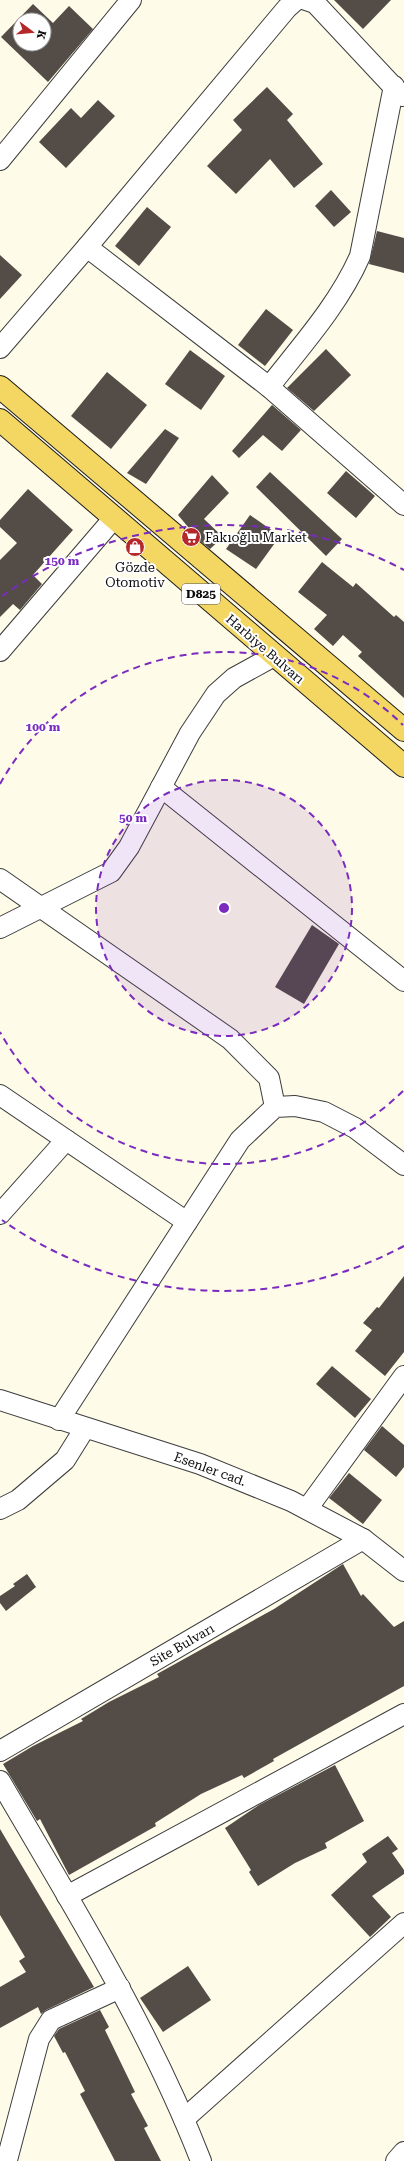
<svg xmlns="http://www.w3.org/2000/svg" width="404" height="2161" font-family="'Roboto Serif',serif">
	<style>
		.building { fill: #534c47; fill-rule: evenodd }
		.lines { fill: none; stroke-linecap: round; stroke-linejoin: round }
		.minor-casing { stroke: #3d3d3d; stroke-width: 22 }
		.major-casing { stroke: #1b1b1b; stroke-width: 24 }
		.minor { stroke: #fff; stroke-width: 20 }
		.major { stroke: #f4d663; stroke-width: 22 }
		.ring { fill: none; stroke: #7b2cbf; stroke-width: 2; stroke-dasharray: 7 5 }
		.labels { text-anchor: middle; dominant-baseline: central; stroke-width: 4; stroke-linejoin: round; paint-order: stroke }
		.shield { fill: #fff; stroke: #545454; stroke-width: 1 }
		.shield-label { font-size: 12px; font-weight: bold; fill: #0a0a0a }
		.poi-label { font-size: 13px; fill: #0a0a0a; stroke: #fff; text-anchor: start }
		.street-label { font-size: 13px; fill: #0a0a0a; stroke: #fff }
		.centre { fill: #7b2cbf; stroke: #fff; stroke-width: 2 }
		.ring-label { font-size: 12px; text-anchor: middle; font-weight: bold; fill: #7b2cbf; stroke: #fff; stroke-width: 4; stroke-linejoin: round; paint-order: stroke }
	</style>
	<rect width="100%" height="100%" fill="#fefbe8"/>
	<g class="building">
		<polygon points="334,0 391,0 363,29"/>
		<path d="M33,4l20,19 16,-17 24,23 -45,53 -47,-45zM20,20h24v24h-24z"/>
		<polygon points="267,87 293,114 287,120 323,164 294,188 270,159 236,194 207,166 242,130 233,120"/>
		<polygon points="98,100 115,116 66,168 39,142 71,108 81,118"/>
		<polygon points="331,190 351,212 334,227 315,206"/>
		<polygon points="147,207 171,227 139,266 115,246"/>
		<polygon points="377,231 404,238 404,273 369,264"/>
		<polygon points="0,255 22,275 0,299"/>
		<polygon points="266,309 293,330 265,366 238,345"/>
		<polygon points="326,349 351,375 314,411 287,388"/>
		<polygon points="190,350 225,376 201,410 165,384"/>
		<polygon points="107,372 147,405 111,449 71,416"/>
		<polygon points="272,405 301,430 282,451 263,435 239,458 232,451"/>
		<polygon points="165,429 179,438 146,484 127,473"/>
		<polygon points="346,471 375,496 356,518 327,493"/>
		<polygon points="270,472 342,539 326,556 256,487"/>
		<polygon points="212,475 229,493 204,519 223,537 210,549 199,540 178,515"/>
		<polygon points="28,489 73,530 33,575 42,584 20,610 13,604 0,617 0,560 17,543 0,527 0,520"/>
		<polygon points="250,515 280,536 256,569 226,549"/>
		<polygon points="322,562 353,587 356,583 394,617 396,615 404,622 404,698 358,656 362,652 343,635 333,646 314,629 327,615 298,592"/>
		<polygon points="312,925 339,944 304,1004 275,987"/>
		<polygon points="404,1276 404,1352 385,1376 355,1351 372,1330 363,1323 377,1307 379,1308"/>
		<polygon points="332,1366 371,1399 355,1418 316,1384"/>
		<polygon points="382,1426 404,1445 404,1467 396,1477 364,1450"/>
		<polygon points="349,1473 382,1500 363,1524 329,1498"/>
		<polygon points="343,1564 361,1596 363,1594 394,1627 404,1621 404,1686 273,1759 274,1761 244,1778 242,1775 201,1794 155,1823 156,1826 69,1875 40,1819 37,1821 3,1764 33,1746 83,1721 81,1719 109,1702 159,1677 157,1674 274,1609"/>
		<polygon points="27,1574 36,1587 6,1611 0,1603 0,1596 15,1586 13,1584"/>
		<polygon points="335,1765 364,1821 325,1843 327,1848 295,1863 258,1886 249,1872 251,1870 225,1828 259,1805"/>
		<polygon points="0,1829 94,1987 46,2010 41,2014 38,2007 0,2028 0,1987 26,1972 19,1961 25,1957 0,1915"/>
		<polygon points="388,1836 398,1849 392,1853 404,1870 404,1874 372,1896 391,1917 370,1937 331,1895 367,1862 362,1854"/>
		<polygon points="188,1966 211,2000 163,2032 140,1998"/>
		<polygon points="100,2010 109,2027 105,2030 135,2092 131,2094 148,2126 144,2128 161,2161 115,2161 80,2094 85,2091 65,2052 63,2053 54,2036 59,2029"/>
	</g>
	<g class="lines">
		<defs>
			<g id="minor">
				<polyline points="306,0 315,3 402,96"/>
				<polyline points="0,160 131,0"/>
				<polyline points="87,247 269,387 404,505"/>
				<polyline points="0,348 87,247 287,8 296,0"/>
				<path d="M269,387c33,-42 70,-83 91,-131l34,-170"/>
				<polyline points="0,651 114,518"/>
				<polyline points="161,787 404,981"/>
				<polyline points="0,879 230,1039 269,1078 275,1107"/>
				<polyline points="0,928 111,872 129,847 190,733 216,694 234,678 274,656"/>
				<polyline points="0,1095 187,1222"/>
				<polyline points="0,1214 66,1140"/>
				<polyline points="0,1400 200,1464 291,1501 363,1539 404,1571"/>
				<polyline points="59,1420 240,1140 275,1107 295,1106 324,1112 355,1128 404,1165"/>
				<polyline points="0,1509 18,1500 65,1460 85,1428"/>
				<polyline points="307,1509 404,1376"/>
				<polyline points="0,1751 363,1539"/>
				<path d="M0,1781c72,124 149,246 201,380"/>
				<polyline points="67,1896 404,1714"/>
				<polyline points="184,2119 404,1923"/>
				<polyline points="7,2160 39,2039 51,2020 120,1988"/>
				<polyline points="396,2161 404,2152"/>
			</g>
			<g id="major">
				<polyline points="0,387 404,730"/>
				<polyline points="0,420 404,766"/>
			</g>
		</defs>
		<use href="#minor" class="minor-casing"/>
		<use href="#major" class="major-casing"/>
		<use href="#minor" class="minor"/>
		<use href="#major" class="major"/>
	</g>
	<circle cx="224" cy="908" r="128" fill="#7b2cbf" fill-opacity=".12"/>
	<g class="ring">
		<circle cx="224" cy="908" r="128"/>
		<path d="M403 1091A256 256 0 0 1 0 1032M0 784A256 256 0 0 1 403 725"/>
		<path d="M404 1246A383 383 0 0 1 2 1220M2 596A383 383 0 0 1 404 570"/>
	</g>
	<defs>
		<symbol id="supermarket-disc" viewBox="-11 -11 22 22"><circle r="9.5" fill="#b5282a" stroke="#fff"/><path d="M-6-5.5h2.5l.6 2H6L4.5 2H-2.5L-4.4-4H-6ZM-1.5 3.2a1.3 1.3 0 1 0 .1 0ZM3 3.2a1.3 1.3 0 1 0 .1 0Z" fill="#fff"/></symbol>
		<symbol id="shop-disc" viewBox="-11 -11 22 22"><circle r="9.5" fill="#b5282a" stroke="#fff"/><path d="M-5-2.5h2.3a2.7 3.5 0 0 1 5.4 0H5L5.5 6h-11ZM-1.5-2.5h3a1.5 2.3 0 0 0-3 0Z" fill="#fff"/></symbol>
	</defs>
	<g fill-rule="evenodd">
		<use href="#supermarket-disc" x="180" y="526" width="22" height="22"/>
		<use href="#shop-disc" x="124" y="536" width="22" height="22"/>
	</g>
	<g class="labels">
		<rect class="shield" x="182" y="584" width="38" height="20" rx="3"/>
		<g class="shield-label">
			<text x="201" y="594">D825</text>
		</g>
		<g class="poi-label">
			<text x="205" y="537">Fakıoğlu Market</text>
			<text x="135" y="567" text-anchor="middle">Gözde<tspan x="135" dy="15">Otomotiv</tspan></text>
		</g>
		<g class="street-label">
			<text transform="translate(265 649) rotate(41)">Harbiye Bulvarı</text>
			<text transform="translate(210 1469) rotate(20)">Esenler cad.</text>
			<text transform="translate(182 1645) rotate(-30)">Site Bulvarı</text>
		</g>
	</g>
	<circle cx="224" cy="908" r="6" class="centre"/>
	<g class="ring-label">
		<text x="62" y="565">150 m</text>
		<text x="43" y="731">100 m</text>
		<text x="133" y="822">50 m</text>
	</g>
	<g transform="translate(32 32) rotate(106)"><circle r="19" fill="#ffffff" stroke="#9d9d9d"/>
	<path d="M0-3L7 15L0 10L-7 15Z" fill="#b5282a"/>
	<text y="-6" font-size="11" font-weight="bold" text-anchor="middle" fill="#0a0a0a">K</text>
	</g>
</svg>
